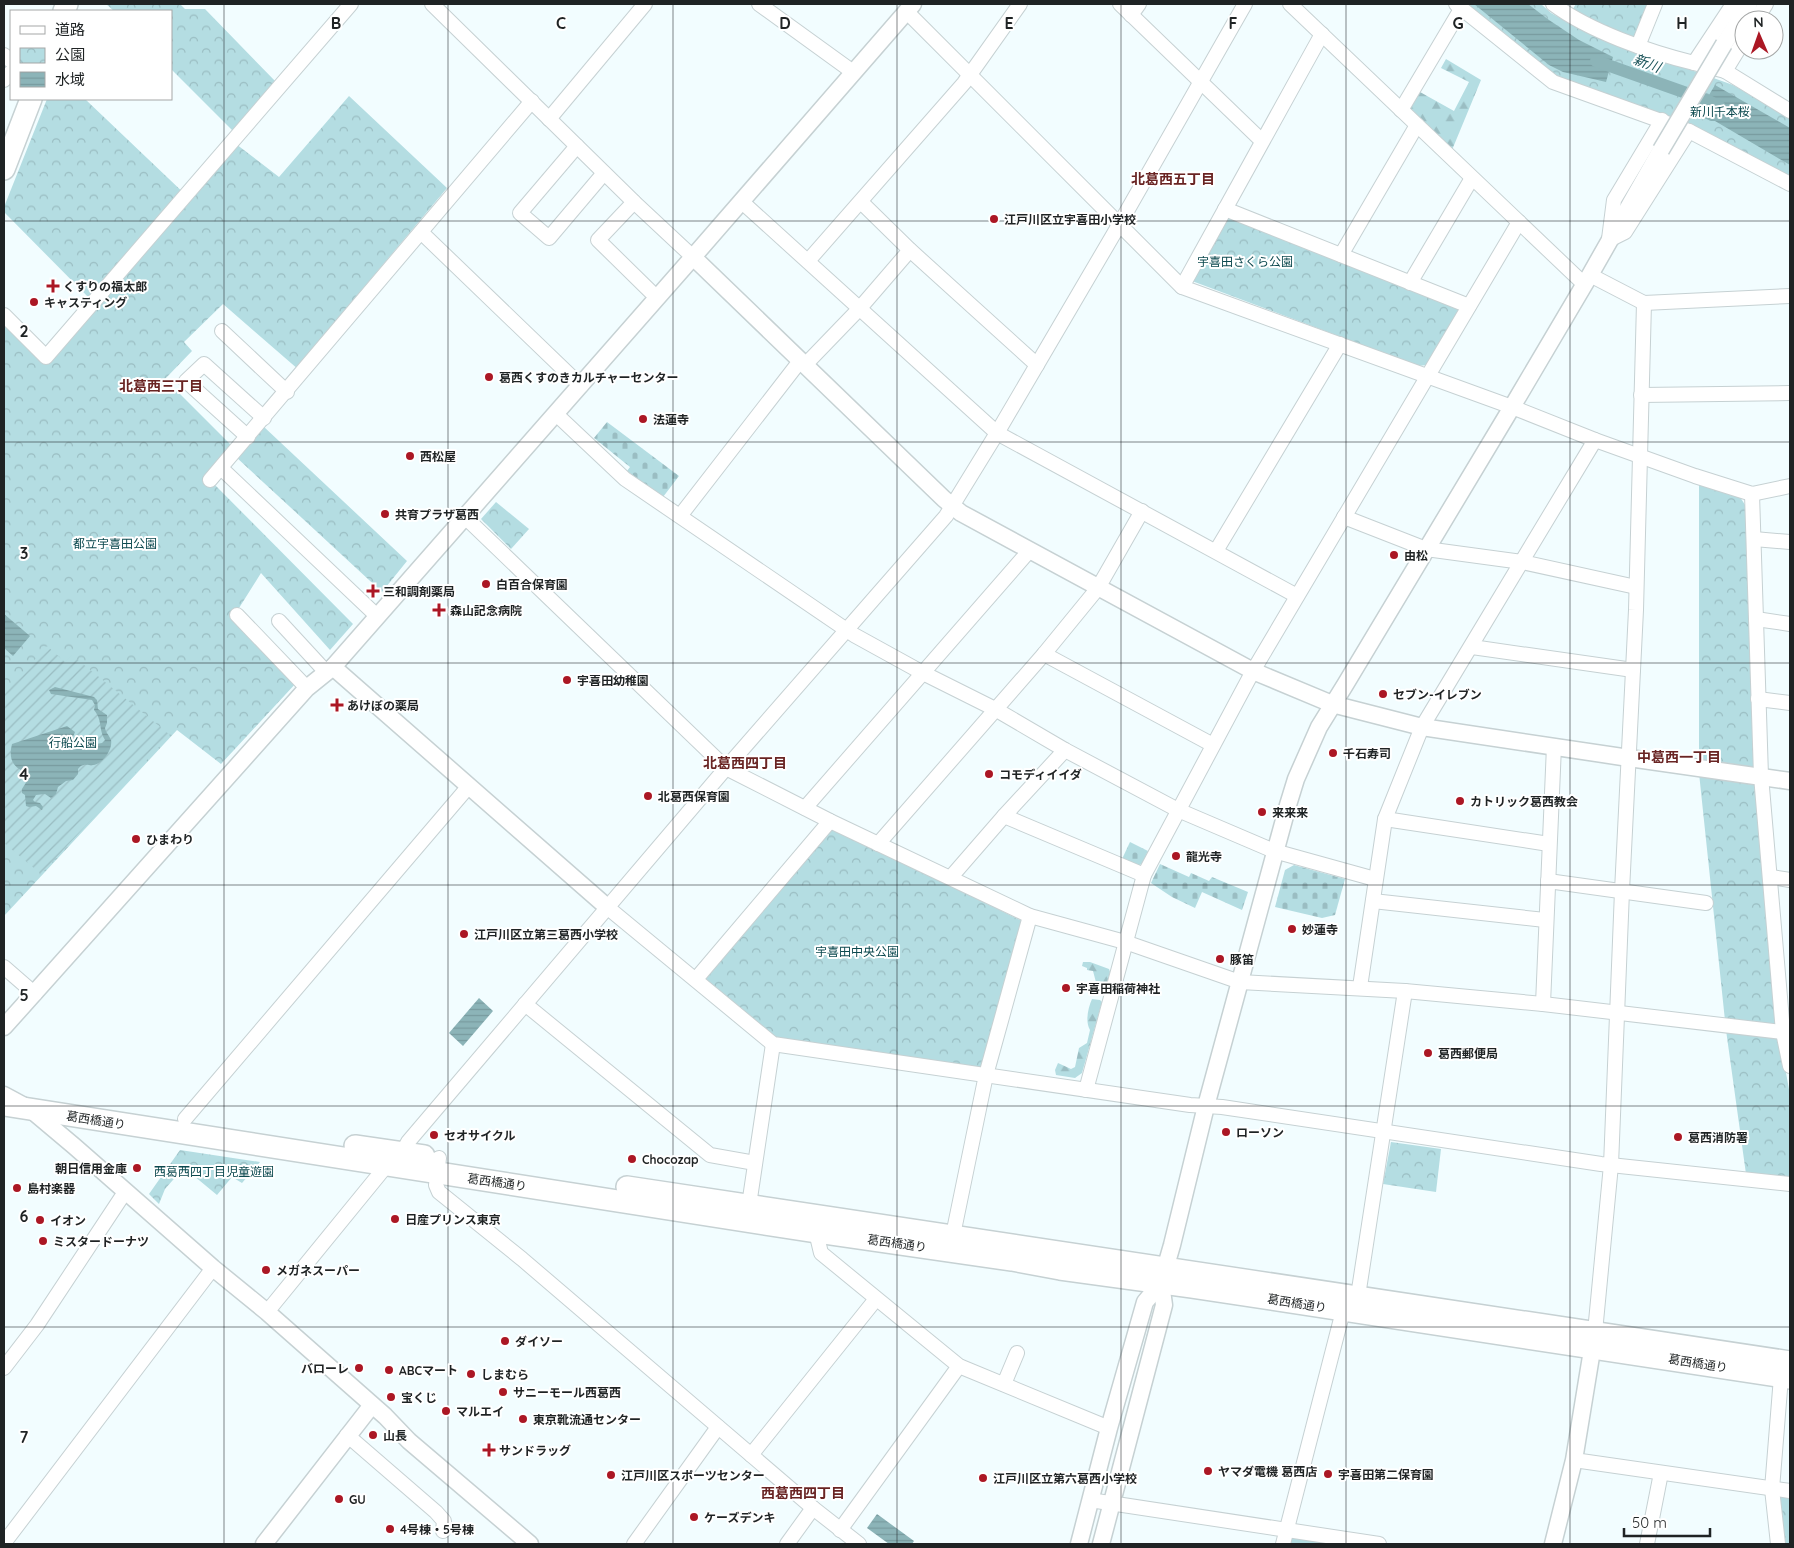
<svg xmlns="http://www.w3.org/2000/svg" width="1794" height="1548" font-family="Quicksand,'Noto Sans JP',sans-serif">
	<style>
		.forest { fill: url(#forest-firs) }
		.cemetery { fill: url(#cemetery-stones) }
		.park { fill: url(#park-crowns) }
		.garden { fill: url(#garden-furrows) }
		.water { fill: url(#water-rules) }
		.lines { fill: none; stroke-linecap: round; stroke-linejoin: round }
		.canal { stroke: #8cb4b8; stroke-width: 12 }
		.minor-casing { stroke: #c6d1d3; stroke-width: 16 }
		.tertiary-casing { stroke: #c6d1d3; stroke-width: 19 }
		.primary-casing { stroke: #c6d1d3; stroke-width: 24 }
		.minor { stroke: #fff; stroke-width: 14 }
		.tertiary { stroke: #fff; stroke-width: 16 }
		.primary { stroke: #fff; stroke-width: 21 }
		.tertiary-bridge-casing { stroke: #c6d1d3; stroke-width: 19; stroke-linecap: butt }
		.tertiary-bridge { stroke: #fff; stroke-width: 16 }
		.grid { fill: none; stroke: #1f2324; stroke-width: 1; stroke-opacity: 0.55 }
		.poi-dot { fill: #ab1724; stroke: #fff; stroke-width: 2 }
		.labels { text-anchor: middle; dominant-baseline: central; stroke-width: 4; stroke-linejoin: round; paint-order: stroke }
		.park-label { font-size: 12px; fill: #0c494f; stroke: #fff }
		.poi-label { font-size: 12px; font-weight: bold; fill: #1f2324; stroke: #fff; text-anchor: start }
		.street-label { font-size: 12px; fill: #1f2324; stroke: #fff }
		.water-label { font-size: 14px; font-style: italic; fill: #1a5359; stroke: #fff }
		.neighbourhood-label { font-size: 14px; font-weight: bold; fill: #692423; stroke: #fff }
		.grid-label { font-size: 16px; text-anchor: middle; font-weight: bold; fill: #1f2324; stroke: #fff; stroke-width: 4; stroke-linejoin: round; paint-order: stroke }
	</style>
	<defs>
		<pattern id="forest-firs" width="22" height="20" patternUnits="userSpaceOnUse" patternTransform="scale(1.25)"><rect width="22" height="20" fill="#b4dde2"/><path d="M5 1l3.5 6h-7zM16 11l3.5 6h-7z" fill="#9abdc2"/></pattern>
		<pattern id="cemetery-stones" width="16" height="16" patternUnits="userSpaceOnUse" patternTransform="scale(1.25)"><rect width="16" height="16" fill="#b4dde2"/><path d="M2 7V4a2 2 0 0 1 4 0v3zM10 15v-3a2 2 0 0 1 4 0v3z" fill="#9abdc2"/></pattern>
		<pattern id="park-crowns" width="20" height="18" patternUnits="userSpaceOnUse" patternTransform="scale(1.25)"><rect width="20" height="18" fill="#b4dde2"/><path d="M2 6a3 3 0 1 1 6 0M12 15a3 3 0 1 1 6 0" fill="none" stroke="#9abdc2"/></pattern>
		<pattern id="garden-furrows" width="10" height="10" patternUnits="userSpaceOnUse" patternTransform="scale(1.25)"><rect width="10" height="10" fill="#b4dde2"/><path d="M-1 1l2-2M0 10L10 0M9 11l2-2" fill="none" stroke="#9abdc2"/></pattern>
		<pattern id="water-rules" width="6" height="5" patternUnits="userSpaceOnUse" patternTransform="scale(1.25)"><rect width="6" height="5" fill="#8cb4b8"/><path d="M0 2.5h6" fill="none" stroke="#789a9e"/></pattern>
	</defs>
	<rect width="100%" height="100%" fill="#f2fdff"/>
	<g class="forest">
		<polygon points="1446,59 1481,80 1452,150 1409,109 1420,92 1454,111 1469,82 1441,68"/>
		<polygon points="1083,962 1090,962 1109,969 1110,972 1106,987 1104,988 1097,986 1093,971 1087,970 1087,968 1082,966"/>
		<path d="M1092,999l8,1 2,2 -20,71 -7,5 -19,-3 -1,-5 3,-7 13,6 4,-2 4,-19 8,-5 3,-13c-5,-8 -2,-22 2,-31z"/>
	</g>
	<g class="cemetery">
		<polygon points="607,422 679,476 663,497 627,471 630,467 594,438"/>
		<polygon points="1130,842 1148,851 1142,864 1137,866 1122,859"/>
		<polygon points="1160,864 1189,877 1191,873 1209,881 1212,877 1248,892 1242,910 1202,892 1195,908 1172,897 1151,883"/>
		<polygon points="1294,865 1345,879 1335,915 1322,918 1275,907 1285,870"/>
	</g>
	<g class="park">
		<polygon points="106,4 180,4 185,9 205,9 276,82 234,132 171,69 171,11 114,11"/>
		<polygon points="1462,4 1541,4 1551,13 1585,32 1733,85 1790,118 1790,179 1553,78"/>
		<polygon points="1576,4 1653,4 1636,43 1569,15"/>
		<polygon points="349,96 447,188 299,365 299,370 223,304 184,342 192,351 165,379 239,453 263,426 407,561 382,592 236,457 214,484 353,624 330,650 261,573 234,616 297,682 221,764 177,730 4,916 4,319 47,360 96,305 4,212 4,207 47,99 85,99 189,198 236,144 279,177"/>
		<polygon points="1226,217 1233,217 1458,308 1459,312 1427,365 1418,366 1192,281"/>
		<polygon points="1699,482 1740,497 1747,508 1778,1028 1790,1095 1790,1177 1746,1174 1726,1030 1699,773"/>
		<polygon points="496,502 529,529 511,549 481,519"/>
		<polygon points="832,828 1024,922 983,1070 775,1038 702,980"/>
		<polygon points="1391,1142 1441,1149 1436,1192 1383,1184"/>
		<polygon points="180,1150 260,1162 242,1183 232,1177 217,1195 188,1171 180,1172 165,1189 159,1204 149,1194"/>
		<polygon points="1782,1495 1790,1496 1790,1544 1783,1544 1778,1500"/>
		<polygon points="1292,1538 1334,1544 1286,1544 1287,1542"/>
	</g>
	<polygon class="garden" points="47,646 65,662 72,655 170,735 41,874 4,843 4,694"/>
	<g class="water">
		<polygon points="1474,4 1528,4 1549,20 1579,40 1613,57 1606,82 1563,72 1549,65"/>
		<polygon points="1715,85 1790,128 1790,165 1715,121 1711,121 1697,115"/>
		<polygon points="4,614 30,636 13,656 4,648"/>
		<path d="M55,687l39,10 3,3 1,9 9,6v8l-2,5c1,5 4,7 6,12 2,9 -8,24 -18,25 -7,1 -9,-3 -15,4v5l-5,6 -7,1 -8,6 -2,7 -5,4 -6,-4 -9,1 -3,5 2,2 5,1 3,4 -1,3 -6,-4 -7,1 -3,-1 -1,-11 -3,-2v-4l8,-13 -1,-3c-16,-4 -21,-14 -17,-29l55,-18 8,6 -2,5 -6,4v6l12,-5 14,-2 3,4 6,-1 3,-3c-7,-12 -2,-19 -11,-30l1,-5 -3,-5 -41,-6 -2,-4z"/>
		<polygon points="479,998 493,1011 463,1046 449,1033"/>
		<polygon points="877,1514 914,1541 912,1544 889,1544 867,1528"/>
	</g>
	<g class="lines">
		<polyline class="canal" points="1596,61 1709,101 1720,107"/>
		<defs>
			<g id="minor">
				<polyline points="432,4 634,202 693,257"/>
				<polyline points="759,4 853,72"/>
				<polyline points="1120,4 1262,141"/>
				<polyline points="1290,4 1584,284"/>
				<polyline points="1456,4 1553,82 1689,131 1790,184"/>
				<path d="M1553,4c36,27 96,48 141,59"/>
				<polyline points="1733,4 1694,63 1725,71 1744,40"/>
				<polyline points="906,11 1182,287 1512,407 1595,440 1695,476 1752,494 1790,486"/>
				<polyline points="1131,15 1139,4"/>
				<polyline points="1756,20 1766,4"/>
				<polyline points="1638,46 1655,4"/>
				<polyline points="4,55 11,61"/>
				<polyline points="1725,71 1790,111"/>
				<polyline points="4,80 11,72"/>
				<polyline points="1401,110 1461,9"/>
				<polyline points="549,119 645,4"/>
				<polyline points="577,146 520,213 549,238 604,173"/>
				<polyline points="741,201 997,433 1297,596"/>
				<polyline points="634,202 598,240 651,292"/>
				<polyline points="861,202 910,250 1037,365"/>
				<polyline points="1225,209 1469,306"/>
				<polyline points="422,233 581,386"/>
				<polyline points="1609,239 1614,200 1662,120"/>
				<polyline points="1609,240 1625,232 1689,131"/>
				<polyline points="1341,255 1417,125"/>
				<polyline points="808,261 964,83 1020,4"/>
				<polyline points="1590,275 1644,303 1790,296"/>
				<polyline points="1410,283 1472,178"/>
				<polyline points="1182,287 1322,34"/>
				<polyline points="4,315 46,357 351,4"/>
				<polyline points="222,331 287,392"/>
				<polyline points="805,365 860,308 910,250"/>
				<polyline points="1641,395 1790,393"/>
				<polyline points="556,414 625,479 854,635 923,673 995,709 1065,750 1178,810 1274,851 1375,879"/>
				<polyline points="248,437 186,381 204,364 264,418"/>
				<polyline points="221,468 377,616"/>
				<polyline points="210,480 532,101"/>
				<polyline points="1752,494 1761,776 1783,1032 1790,1066"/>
				<polyline points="680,516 800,361"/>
				<polyline points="465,517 726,768 830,821 1030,916 1125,942 1240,982 1405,991 1543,1004 1790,1033"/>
				<polyline points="1344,517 1426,549 1522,562 1636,587"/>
				<polyline points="1754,539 1790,542"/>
				<polyline points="1216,551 1340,344"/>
				<polyline points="237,615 307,688"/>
				<polyline points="1756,619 1790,624"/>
				<polyline points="279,621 326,672"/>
				<polyline points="1472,647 1633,670"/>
				<polyline points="1044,654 1213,745"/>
				<polyline points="1758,699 1790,703"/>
				<polyline points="805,808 1030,550"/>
				<polyline points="1004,816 1144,875"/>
				<polyline points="1385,819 1549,844"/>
				<polyline points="878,844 1044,654 1098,588 1142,511"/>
				<polyline points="951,877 1004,816 1065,750"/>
				<polyline points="1771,877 1790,880"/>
				<polyline points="1548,881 1706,903"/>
				<polyline points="1373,901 1545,920"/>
				<polyline points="607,907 773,1044 1190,1105 1222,1107 1601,1164 1790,1184"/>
				<polyline points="4,967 35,994"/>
				<polyline points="696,979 830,821"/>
				<polyline points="1360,987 1385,819 1422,727 1595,440"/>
				<polyline points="525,1004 710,1155 755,1163"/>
				<polyline points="1543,1004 1554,746"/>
				<polyline points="1086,1090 1144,875 1253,671 1519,222"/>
				<polyline points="185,1119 469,786"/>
				<polyline points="439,1158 436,1185 439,1192 522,1259 813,1508 859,1544"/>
				<polyline points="749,1205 773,1044"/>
				<polyline points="816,1232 821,1253 959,1366 1109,1428"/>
				<polyline points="953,1235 986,1075 1030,916"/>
				<polyline points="1358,1296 1405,991"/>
				<polyline points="267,1312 378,1176 387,1165 402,1153 408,1142 726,768 946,516 997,433 1119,225 1245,4"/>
				<polyline points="1595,1332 1611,1165 1622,891 1636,610 1644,303"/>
				<polyline points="4,1368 37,1325 125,1192"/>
				<polyline points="1004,1384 1017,1353"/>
				<polyline points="347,1435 436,1512 444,1521 443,1531"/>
				<polyline points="751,1455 876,1299"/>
				<polyline points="1574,1460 1790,1491"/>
				<polyline points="1090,1500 1379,1544"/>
				<polyline points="840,1530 959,1366"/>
				<polyline points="4,1543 213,1268"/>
				<polyline points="634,1544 718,1427"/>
				<polyline points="787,1544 813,1508"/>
				<polyline points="1283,1544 1343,1311"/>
				<polyline points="1647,1544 1661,1473"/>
				<polyline points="1778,1544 1772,1489 1781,1377"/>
			</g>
			<g id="tertiary">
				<polyline points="1724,44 1749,4"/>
				<polyline points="693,257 944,499 961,513 1253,671 1332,704 1422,727 1629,758 1790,781"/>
				<polyline points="333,667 607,907"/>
				<polyline points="4,1027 307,688 333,667 693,257 913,4"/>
				<polyline points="4,1095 30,1109 74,1146 213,1268 267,1312 385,1416 409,1441 530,1544"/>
				<polyline points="264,1544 372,1405"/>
				<polyline points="1079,1544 1109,1428 1145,1302 1161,1283 1172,1245 1206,1106 1288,805 1296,779 1319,727 1345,685 1512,407 1590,275 1661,150"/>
				<polyline points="1101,1544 1164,1305 1161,1283"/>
				<polyline points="1553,1544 1574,1460 1594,1338"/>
			</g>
			<g id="primary">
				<polyline points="64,11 67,4"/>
				<polyline points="4,169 31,99"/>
				<polyline points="4,1105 816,1232 1012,1260 1060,1269 1192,1287 1790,1378"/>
				<polyline points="355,1146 424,1156"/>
				<polyline points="627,1187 1790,1362"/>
			</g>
		</defs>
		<use href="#minor" class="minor-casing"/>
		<use href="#tertiary" class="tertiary-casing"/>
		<use href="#primary" class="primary-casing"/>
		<use href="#minor" class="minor"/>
		<use href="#tertiary" class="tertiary"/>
		<use href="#primary" class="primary"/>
		<defs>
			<polyline id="tertiary-bridge" points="1661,150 1724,44"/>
		</defs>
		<use href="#tertiary-bridge" class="tertiary-bridge-casing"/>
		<use href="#tertiary-bridge" class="tertiary-bridge"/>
	</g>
	<path class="grid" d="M224,4v1540M448,4v1540M673,4v1540M897,4v1540M1121,4v1540M1346,4v1540M1570,4v1540M4,221h1786M4,442h1786M4,663h1786M4,885h1786M4,1106h1786M4,1327h1786"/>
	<g class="poi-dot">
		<circle cx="994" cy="219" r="5"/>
		<path d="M50.5 278.5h5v5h5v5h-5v5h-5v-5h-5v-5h5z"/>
		<circle cx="34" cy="302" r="5"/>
		<circle cx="489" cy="377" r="5"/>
		<circle cx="643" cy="419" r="5"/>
		<circle cx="410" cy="456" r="5"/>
		<circle cx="385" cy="514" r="5"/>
		<circle cx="1394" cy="555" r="5"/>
		<circle cx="486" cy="584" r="5"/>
		<path d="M370.5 583.5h5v5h5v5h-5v5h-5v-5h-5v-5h5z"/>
		<path d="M436.5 602.5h5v5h5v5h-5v5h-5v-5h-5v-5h5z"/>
		<circle cx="567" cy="680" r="5"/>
		<circle cx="1383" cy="694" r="5"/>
		<path d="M334.5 697.5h5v5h5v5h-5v5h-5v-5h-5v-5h5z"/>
		<circle cx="1333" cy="753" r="5"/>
		<circle cx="989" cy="774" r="5"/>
		<circle cx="648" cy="796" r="5"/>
		<circle cx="1460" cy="801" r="5"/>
		<circle cx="1262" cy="812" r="5"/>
		<circle cx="136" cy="839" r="5"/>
		<circle cx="1176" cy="856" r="5"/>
		<circle cx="1292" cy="929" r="5"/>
		<circle cx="464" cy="934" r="5"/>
		<circle cx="1220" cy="959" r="5"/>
		<circle cx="1066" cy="988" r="5"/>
		<circle cx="1428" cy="1053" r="5"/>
		<circle cx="1226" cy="1132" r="5"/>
		<circle cx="434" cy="1135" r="5"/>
		<circle cx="1678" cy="1137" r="5"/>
		<circle cx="632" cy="1159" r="5"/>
		<circle cx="137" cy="1168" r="5"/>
		<circle cx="17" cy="1188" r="5"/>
		<circle cx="395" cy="1219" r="5"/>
		<circle cx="40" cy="1220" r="5"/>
		<circle cx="43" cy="1241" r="5"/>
		<circle cx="266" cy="1270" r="5"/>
		<circle cx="505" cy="1341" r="5"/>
		<circle cx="359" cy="1368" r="5"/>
		<circle cx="389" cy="1370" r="5"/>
		<circle cx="471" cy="1374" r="5"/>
		<circle cx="503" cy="1392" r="5"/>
		<circle cx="391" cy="1397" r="5"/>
		<circle cx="446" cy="1411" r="5"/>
		<circle cx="523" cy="1419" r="5"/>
		<circle cx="373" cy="1435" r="5"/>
		<path d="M486.5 1442.5h5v5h5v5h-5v5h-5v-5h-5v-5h5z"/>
		<circle cx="1208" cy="1471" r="5"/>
		<circle cx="1328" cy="1474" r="5"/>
		<circle cx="611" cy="1475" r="5"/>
		<circle cx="983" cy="1478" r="5"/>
		<circle cx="339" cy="1499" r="5"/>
		<circle cx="694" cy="1517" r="5"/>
		<circle cx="390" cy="1529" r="5"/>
	</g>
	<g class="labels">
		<g class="park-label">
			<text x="1720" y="111">新川千本桜</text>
			<text x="1245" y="261">宇喜田さくら公園</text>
			<text x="115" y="543">都立宇喜田公園</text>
			<text x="73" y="742">行船公園</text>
			<text x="857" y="951">宇喜田中央公園</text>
			<text x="214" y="1171">西葛西四丁目児童遊園</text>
		</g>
		<g class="poi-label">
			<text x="1004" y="219">江戸川区立宇喜田小学校</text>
			<text x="63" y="286">くすりの福太郎</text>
			<text x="44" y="302">キャスティング</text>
			<text x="499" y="377">葛西くすのきカルチャーセンター</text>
			<text x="653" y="419">法蓮寺</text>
			<text x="420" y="456">西松屋</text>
			<text x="395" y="514">共育プラザ葛西</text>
			<text x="1404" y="555">由松</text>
			<text x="496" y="584">白百合保育園</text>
			<text x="383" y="591">三和調剤薬局</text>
			<text x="450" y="610">森山記念病院</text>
			<text x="577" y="680">宇喜田幼稚園</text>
			<text x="1393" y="694">セブン-イレブン</text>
			<text x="347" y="705">あけぼの薬局</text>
			<text x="1343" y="753">千石寿司</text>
			<text x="999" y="774">コモディイイダ</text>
			<text x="658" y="796">北葛西保育園</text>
			<text x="1470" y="801">カトリック葛西教会</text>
			<text x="1272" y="812">来来来</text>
			<text x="146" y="839">ひまわり</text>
			<text x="1186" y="856">龍光寺</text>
			<text x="1302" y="929">妙蓮寺</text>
			<text x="474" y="934">江戸川区立第三葛西小学校</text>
			<text x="1230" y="959">豚笛</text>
			<text x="1076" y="988">宇喜田稲荷神社</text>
			<text x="1438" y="1053">葛西郵便局</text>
			<text x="1236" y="1132">ローソン</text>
			<text x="444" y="1135">セオサイクル</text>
			<text x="1688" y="1137">葛西消防署</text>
			<text x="642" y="1159">Chocozap</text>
			<text x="127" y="1168" text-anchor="end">朝日信用金庫</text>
			<text x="27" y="1188">島村楽器</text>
			<text x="405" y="1219">日産プリンス東京</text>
			<text x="50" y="1220">イオン</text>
			<text x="53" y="1241">ミスタードーナツ</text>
			<text x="276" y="1270">メガネスーパー</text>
			<text x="515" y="1341">ダイソー</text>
			<text x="349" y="1368" text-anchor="end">バローレ</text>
			<text x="399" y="1370">ABCマート</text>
			<text x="481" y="1374">しまむら</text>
			<text x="513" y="1392">サニーモール西葛西</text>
			<text x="401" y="1397">宝くじ</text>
			<text x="456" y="1411">マルエイ</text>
			<text x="533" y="1419">東京靴流通センター</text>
			<text x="383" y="1435">山長</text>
			<text x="499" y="1450">サンドラッグ</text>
			<text x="1218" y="1471">ヤマダ電機 葛西店</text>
			<text x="1338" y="1474">宇喜田第二保育園</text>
			<text x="621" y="1475">江戸川区スポーツセンター</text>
			<text x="993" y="1478">江戸川区立第六葛西小学校</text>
			<text x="349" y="1499">GU</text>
			<text x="704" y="1517">ケーズデンキ</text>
			<text x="400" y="1529">4号棟・5号棟</text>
		</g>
		<g class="street-label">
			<text transform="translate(96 1120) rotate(9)">葛西橋通り</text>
			<text transform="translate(497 1182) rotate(8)">葛西橋通り</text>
			<text transform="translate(897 1243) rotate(8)">葛西橋通り</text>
			<text transform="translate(1297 1303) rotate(9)">葛西橋通り</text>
			<text transform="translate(1698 1363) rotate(9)">葛西橋通り</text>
		</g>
		<g class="water-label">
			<text transform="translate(1647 63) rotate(20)">新川</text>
		</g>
		<g class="neighbourhood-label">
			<text x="1173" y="179">北葛西五丁目</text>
			<text x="161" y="386">北葛西三丁目</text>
			<text x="1679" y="757">中葛西一丁目</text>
			<text x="745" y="763">北葛西四丁目</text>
			<text x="803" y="1493">西葛西四丁目</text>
		</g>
	</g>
	<g class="grid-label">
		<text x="336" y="29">B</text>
		<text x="561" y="29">C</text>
		<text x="785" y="29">D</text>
		<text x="1009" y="29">E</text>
		<text x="1233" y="29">F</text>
		<text x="1458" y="29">G</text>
		<text x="1682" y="29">H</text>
		<text x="24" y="337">2</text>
		<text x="24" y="559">3</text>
		<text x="24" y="780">4</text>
		<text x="24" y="1001">5</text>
		<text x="24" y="1222">6</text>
		<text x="24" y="1443">7</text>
	</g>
	<rect width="1794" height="1548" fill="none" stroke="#1f2324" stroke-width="10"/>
	<rect x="10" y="10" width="162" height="90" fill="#ffffff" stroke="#a5a7a7"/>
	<rect x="20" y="26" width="25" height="8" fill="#ffffff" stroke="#a5a7a7"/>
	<text x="55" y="35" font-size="15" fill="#1f2324">道路</text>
	<rect x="20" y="48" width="25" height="15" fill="url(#park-crowns)" stroke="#a5a7a7"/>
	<text x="55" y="60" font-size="15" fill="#1f2324">公園</text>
	<rect x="20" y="72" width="25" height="15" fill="url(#water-rules)" stroke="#a5a7a7"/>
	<text x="55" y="85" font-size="15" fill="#1f2324">水域</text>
	<g transform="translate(1759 35) rotate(358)"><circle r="24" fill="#ffffff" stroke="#a5a7a7"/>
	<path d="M0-4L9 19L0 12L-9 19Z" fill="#ab1724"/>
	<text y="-8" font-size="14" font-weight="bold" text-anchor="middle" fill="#1f2324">N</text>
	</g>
	<path d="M1624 1528v8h86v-8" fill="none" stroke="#1f2324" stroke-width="2.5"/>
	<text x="1632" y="1528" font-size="15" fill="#1f2324" stroke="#ffffff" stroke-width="4" paint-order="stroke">50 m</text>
</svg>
